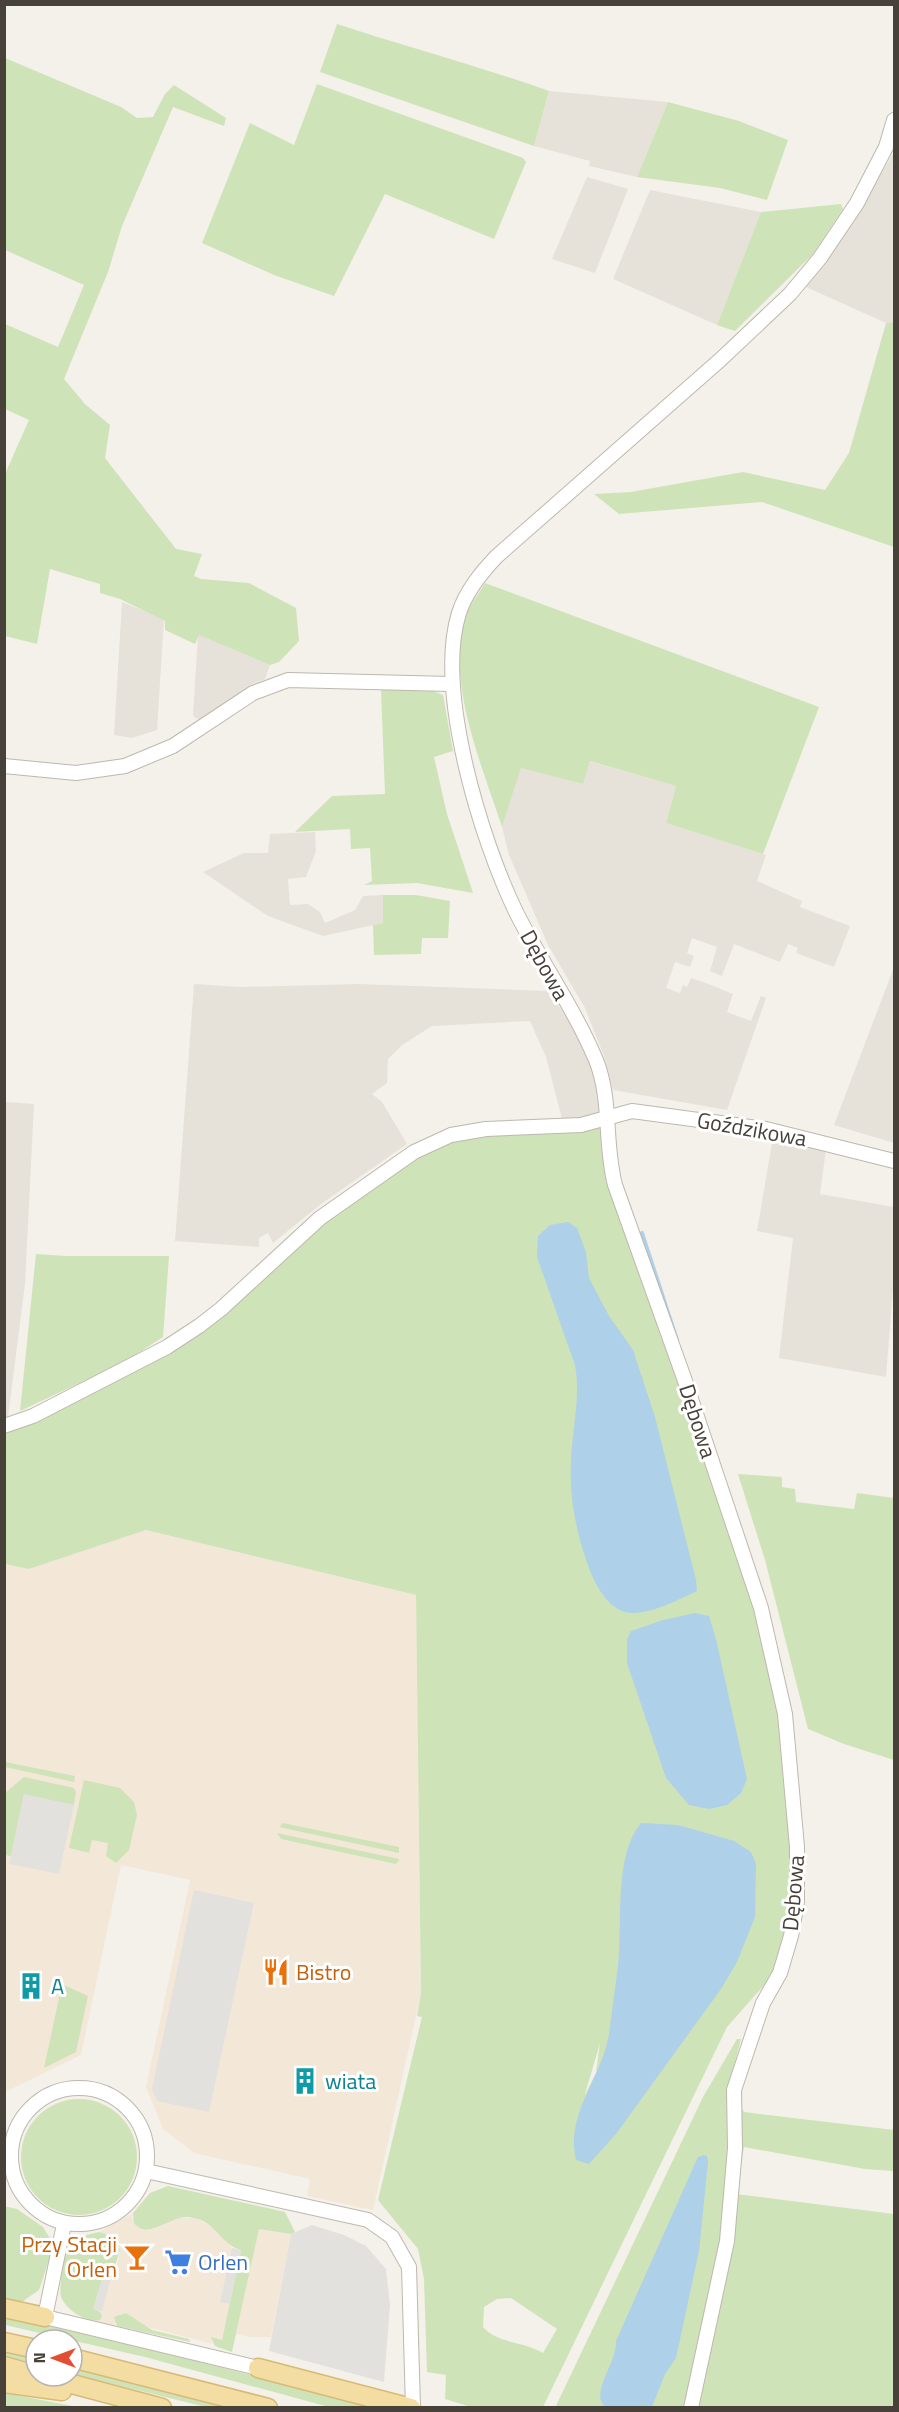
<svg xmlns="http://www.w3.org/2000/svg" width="899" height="2412" font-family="'Titillium Web',sans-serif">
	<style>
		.residential { fill: #e7e2d9 }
		.commercial { fill: #f3e8d8 }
		.green { fill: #cfe3b8; fill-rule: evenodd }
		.parking { fill: #e2e1de }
		.water { fill: #aed0e9 }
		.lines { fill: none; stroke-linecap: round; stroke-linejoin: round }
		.stream { stroke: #aed0e9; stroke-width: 4 }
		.minor-casing { stroke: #beb8ae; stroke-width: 16 }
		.major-casing { stroke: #d7ba74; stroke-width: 21 }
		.minor { stroke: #fff; stroke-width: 14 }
		.major { stroke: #f4dda3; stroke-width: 18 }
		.labels { text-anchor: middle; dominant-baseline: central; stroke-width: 6; stroke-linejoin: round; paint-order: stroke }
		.street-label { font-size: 22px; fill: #474139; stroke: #fff }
		.food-label { font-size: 22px; fill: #c56008; stroke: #fff; text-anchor: start }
		.culture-label { font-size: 22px; fill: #0d838f; stroke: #fff; text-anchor: start }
		.shop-label { font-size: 22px; fill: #366cbe; stroke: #fff; text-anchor: start }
	</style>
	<rect width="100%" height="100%" fill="#f3f1ea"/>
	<g class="residential">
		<polygon points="549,91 668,102 637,177 589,166 590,161 534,146"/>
		<polygon points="894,152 894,322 886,323 806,287 850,227"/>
		<polygon points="587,177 628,189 595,273 552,259"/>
		<polygon points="650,190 761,212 717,325 613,279"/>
		<polygon points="122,602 164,619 157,730 132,738 114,735"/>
		<polygon points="198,634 270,665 265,679 252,684 199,720 193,716"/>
		<polygon points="589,761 676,786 666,823 766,855 757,881 802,901 800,907 850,926 834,967 796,953 798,948 788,944 780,962 734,944 722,976 710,971 717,947 692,938 687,953 694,956 690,967 675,962 666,988 680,993 683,985 687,987 691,978 706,983 733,994 727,1012 751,1021 761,996 766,998 727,1110 613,1090 604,1056 585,1008 548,945 509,855 502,827 521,767 583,784"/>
		<polygon points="315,832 316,851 306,877 288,879 290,905 308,904 320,912 325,923 355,910 363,896 383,895 383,923 323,936 268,916 203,872 244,853 268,853 270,834"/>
		<polygon points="894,967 894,1143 834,1125"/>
		<polygon points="194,984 240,987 359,984 548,991 569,1020 592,1064 605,1108 596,1118 562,1119 546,1057 530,1021 432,1026 402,1045 388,1059 387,1083 372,1094 382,1102 407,1144 321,1204 273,1243 268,1233 259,1238 259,1247 175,1241"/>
		<polygon points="4,1102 34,1104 25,1284 8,1417 5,1418"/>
		<polygon points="773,1137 826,1149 820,1194 894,1207 894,1276 886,1377 779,1358 793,1238 757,1231"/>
	</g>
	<g class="commercial">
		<polygon points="146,1530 416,1595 421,1993 373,2210 307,2196 310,2179 194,2153 163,2129 146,2087 190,1880 121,1865 81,2055 5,2092 5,1564 29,1569"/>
		<polygon points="133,2213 132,2218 153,2229 173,2218 196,2218 218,2231 232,2248 241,2250 222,2340 212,2342 213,2344 147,2327 115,2323 117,2326 94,2321 100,2320 102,2316 94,2309 106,2264 117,2264 120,2252 115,2237 99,2232"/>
		<polygon points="259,2228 291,2234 271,2337 250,2337 236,2334"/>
	</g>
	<g class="green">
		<path d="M337,24c70,23 142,42 212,67l-15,55 -214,-74z"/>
		<polygon points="5,58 121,107 137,118 153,117 165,94 174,85 226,118 224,126 173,107 122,226 108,272 64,379 85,404 110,425 105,458 176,549 202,554 194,576 201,579 249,583 296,608 299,641 279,662 270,665 199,635 195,644 165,630 165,621 120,599 100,593 100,584 50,569 37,644 5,636 5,474 29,420 5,409 5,324 58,347 84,285 5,250"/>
		<polygon points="317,84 523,158 526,162 494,239 385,194 334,296 274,275 202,243 250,123 294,145"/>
		<polygon points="668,102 739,121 788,140 767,200 720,188 637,177"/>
		<polygon points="841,204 843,209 813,254 735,331 717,325 761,212"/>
		<polygon points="894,322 894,547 762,502 619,514 594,494 631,492 743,472 825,490 849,453 886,323"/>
		<path d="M485,583l334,124 -56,147 -97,-31 10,-37 -86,-25 -7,23 -62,-16 -19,59c-20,-62 -60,-153 -34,-216 4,-10 12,-19 17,-28z"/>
		<polygon points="405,689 433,691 443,695 453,751 434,757 447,814 473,893 417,883 364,885 372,881 370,848 351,849 350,829 295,832 332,796 385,794 381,690"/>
		<polygon points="383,895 416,895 450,901 448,938 422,938 421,954 374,955 373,925 383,923"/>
		<path d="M540,1125l64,3 4,23 137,412 52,217 -7,136 -8,38 -17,30 -38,43 -184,380h-72l-26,-8 1,-24 -19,-3 -3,-93 -6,-30 -40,-49 44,-183 -5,-1 4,-23 -5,-398 -270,-65 -117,39 -24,-5v-138l162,-79 93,-77 165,-124zM600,2043l-4,30 -11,22v-1zM511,2298l46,31 -14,24c-19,-12 -45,-9 -60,-26l1,-20 13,-8z"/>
		<polygon points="36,1254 66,1256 169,1256 163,1337 124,1362 20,1411"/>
		<polygon points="738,1474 782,1477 782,1487 795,1489 796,1502 854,1509 857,1493 894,1498 894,1760 844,1744 808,1729 765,1560"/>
		<polygon points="5,1762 75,1776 74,1782 5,1767"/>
		<polygon points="24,1777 74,1788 76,1792 74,1805 24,1795 11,1856 5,1855 5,1793"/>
		<polygon points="84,1780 120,1788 134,1802 137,1815 129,1850 116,1863 106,1856 108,1843 92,1840 89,1853 69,1848"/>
		<polygon points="283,1823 399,1847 399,1853 279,1827"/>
		<polygon points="277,1833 399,1859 399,1860 396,1864 281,1839"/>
		<polygon points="62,1984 88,1996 76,2052 44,2068"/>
		<polygon points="737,2039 741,2039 728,2089 744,2112 894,2130 894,2171 865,2169 744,2147 736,2194 894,2214 894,2407 555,2408 703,2097"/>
		<circle cx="79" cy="2157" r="58"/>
		<path d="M168,2186l117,26 10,20 -4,2 -32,-5 -27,123 -17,-6 -4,-9 11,3 19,-90c-21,-5 -25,-31 -53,-33 -19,-1 -40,24 -54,6l-1,-10 17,-20z"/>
		<polygon points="4,2206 17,2209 43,2227 52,2242 49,2260 39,2290 19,2304 5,2300"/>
		<path d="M99,2232l16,5 5,13 -5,16 -9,-1 -12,44 6,3 2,4 -2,4c-13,3 -32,-9 -38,-21 -3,-5 -1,-13 -1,-19 3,-30 7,-42 38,-48z"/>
		<polygon points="126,2313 152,2330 189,2339 190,2342 117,2326 114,2317"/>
		<polygon points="5,2316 150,2349 376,2407 329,2407 145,2357 5,2325"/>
		<polygon points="5,2350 36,2358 36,2365 5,2358"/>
		<polygon points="72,2367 234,2407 206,2407 72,2374"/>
		<polygon points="5,2393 78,2407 5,2407"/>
	</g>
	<g class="parking">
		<polygon points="24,1794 74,1805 59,1874 9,1864"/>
		<polygon points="194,1890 254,1903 209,2112 157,2101 152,2089"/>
		<polygon points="312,2225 344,2235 366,2246 386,2269 390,2305 384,2382 269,2351 291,2234"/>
		<polygon points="232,2248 241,2250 230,2304 220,2302"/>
		<polygon points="106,2264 114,2267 102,2311 93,2309"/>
	</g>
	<g class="water">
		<path d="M568,1222l9,6 9,24 3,26 20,38 24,34 22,67 41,163 1,11c-19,9 -44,22 -65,22 -21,-1 -34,-23 -41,-40 -14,-36 -22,-73 -20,-112 1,-32 10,-64 4,-96l-38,-108 1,-21 12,-11z"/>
		<polygon points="695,1613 709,1616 716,1639 747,1779 741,1793 727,1805 709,1809 689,1805 666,1778 627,1663 627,1640 631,1631 663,1620"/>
		<path d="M641,1823l37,2 56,16 17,11 5,12 -1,53 -18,45 -16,27 -105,145 -27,30 -13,-4c-11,-47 26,-82 33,-126 3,-23 6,-46 9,-68 5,-42 -5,-109 23,-143z"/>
		<path d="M704,2155l3,1 1,6 -9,89 -23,107 -11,16 -13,33h-46c-18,-12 12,-46 10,-66l82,-184z"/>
	</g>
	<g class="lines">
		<polyline class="stream" points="642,1233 677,1340"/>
		<defs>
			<g id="minor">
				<polyline points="4,766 76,773 125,766 173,746 253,693 288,680 451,684"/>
				<polyline points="4,1426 33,1416 167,1347 199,1326 221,1309 320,1218 414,1152 451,1135 486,1129 581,1125 632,1111 766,1129 894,1161"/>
				<circle cx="79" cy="2156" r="68"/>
				<polyline points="146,2171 368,2220 392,2237 409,2267 413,2408"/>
				<polyline points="64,2224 45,2317 258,2368"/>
				<path d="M691,2408l36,-167 8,-93 -1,-58 29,-87 17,-30 11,-37 6,-34v-55l-12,-133 -24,-106 -77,-230 -69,-193c-11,-42 -3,-85 -19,-125 -22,-52 -55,-98 -80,-148 -35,-72 -81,-222 -57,-299 7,-22 22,-40 37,-56l224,-197 70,-66 30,-36 37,-55 29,-56 8,-27"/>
			</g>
			<g id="major">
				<polyline points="4,2308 45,2317"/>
				<polyline points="4,2342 36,2349"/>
				<polyline points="72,2358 268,2408"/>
				<polyline points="4,2366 36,2375"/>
				<polyline points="258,2368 411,2408"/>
				<polyline points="42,2376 162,2408"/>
				<polyline points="4,2383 62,2391"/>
			</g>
		</defs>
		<use href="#minor" class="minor-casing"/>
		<use href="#major" class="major-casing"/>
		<use href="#minor" class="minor"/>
		<use href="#major" class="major"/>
	</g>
	<defs>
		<symbol id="restaurant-bare" viewBox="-9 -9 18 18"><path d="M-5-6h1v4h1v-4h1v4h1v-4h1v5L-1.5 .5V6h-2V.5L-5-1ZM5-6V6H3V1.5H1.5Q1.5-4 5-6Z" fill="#e8710a" stroke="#fff" stroke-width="2.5" paint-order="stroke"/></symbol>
		<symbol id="building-bare" viewBox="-9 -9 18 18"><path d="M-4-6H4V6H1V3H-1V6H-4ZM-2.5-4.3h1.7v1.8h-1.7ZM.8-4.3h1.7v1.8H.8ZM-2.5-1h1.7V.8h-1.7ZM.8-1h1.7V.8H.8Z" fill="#0f9aa8" stroke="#fff" stroke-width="2.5" paint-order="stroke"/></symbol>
		<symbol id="bar-bare" viewBox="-9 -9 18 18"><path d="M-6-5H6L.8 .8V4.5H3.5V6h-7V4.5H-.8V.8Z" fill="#e8710a" stroke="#fff" stroke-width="2.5" paint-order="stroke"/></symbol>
		<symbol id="supermarket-bare" viewBox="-9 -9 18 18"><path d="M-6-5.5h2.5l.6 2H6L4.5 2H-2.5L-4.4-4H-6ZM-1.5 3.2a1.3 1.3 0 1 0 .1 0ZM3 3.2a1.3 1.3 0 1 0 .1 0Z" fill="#3f7fe0" stroke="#fff" stroke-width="2.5" paint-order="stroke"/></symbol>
	</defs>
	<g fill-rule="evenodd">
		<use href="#restaurant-bare" x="257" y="1953" width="38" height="38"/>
		<use href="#building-bare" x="12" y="1967" width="38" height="38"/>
		<use href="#building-bare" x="286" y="2062" width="38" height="38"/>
		<use href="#bar-bare" x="118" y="2238" width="38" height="38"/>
		<use href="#supermarket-bare" x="159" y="2243" width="38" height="38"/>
	</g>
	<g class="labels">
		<g class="street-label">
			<text transform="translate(545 965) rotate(61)">Dębowa</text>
			<text transform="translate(752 1129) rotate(10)">Goździkowa</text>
			<text transform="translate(698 1421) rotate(72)">Dębowa</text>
			<text transform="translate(793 1893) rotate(-85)">Dębowa</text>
		</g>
		<g class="food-label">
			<text x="296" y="1972">Bistro</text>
			<text x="117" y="2244" text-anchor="end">Przy Stacji<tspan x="117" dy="25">Orlen</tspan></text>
		</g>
		<g class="culture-label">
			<text x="51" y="1986">A</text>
			<text x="325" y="2081">wiata</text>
		</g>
		<g class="shop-label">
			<text x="198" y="2262">Orlen</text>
		</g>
	</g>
	<rect width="899" height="2412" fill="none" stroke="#474139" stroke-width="12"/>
	<g transform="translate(54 2358) rotate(270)"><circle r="28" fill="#ffffff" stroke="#b5b3b0" stroke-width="1.5"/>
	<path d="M0-4.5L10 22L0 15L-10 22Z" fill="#e34e32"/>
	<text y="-9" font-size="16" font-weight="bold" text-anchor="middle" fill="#474139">N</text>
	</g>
</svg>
